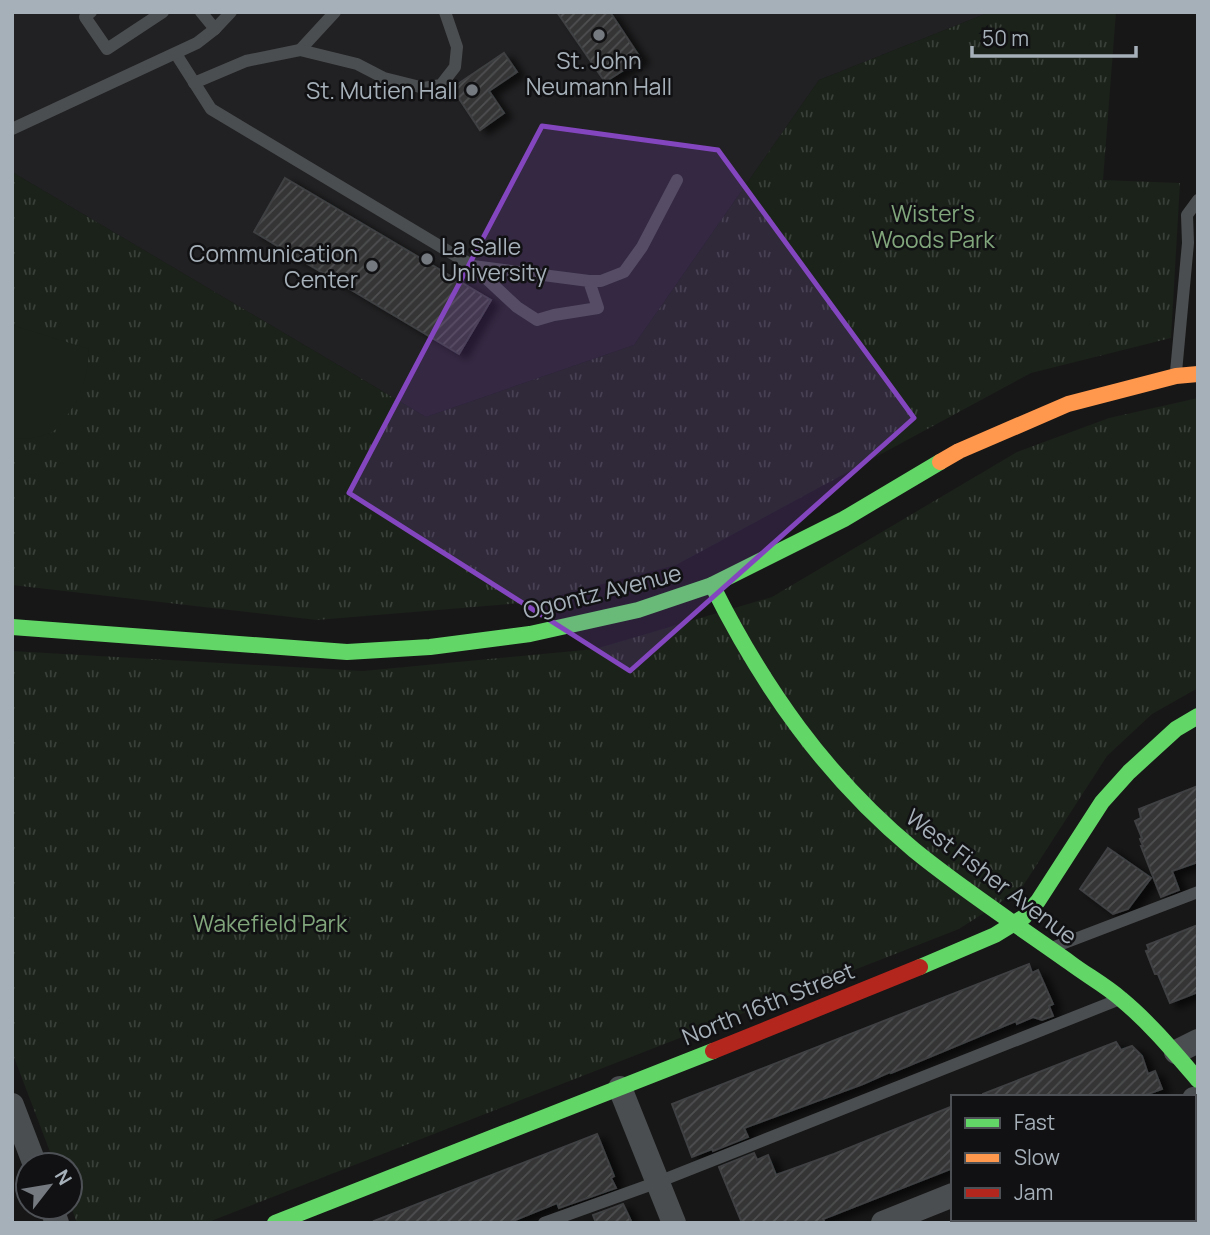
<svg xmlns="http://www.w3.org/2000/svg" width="1210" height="1235" font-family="Manrope,sans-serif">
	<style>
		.built { fill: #212123 }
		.park { fill: url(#park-tufts) }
		.garden { fill: #1b221a }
		.building { fill: url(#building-hatch); stroke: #3f4143; stroke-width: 2; filter: url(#shadow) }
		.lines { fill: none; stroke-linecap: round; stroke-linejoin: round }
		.lane { stroke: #4b4e50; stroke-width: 12 }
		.street { stroke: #4b4e50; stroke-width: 24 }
		.fast { stroke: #63d668; stroke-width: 16 }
		.slow { stroke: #ff974d; stroke-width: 16 }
		.jam { stroke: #b3261e; stroke-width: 16 }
		.marked { fill: #8446be; fill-opacity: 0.2; stroke: #8446be; stroke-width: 5; stroke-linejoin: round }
		.poi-dot { fill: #747a80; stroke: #111113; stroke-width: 2.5 }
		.labels { text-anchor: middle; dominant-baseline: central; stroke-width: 5; stroke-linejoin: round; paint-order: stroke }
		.poi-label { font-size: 23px; fill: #a6b0b9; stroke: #111113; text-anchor: end }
		.park-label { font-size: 23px; fill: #81a67c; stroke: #111113 }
		.street-label { font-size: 23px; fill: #a6b0b9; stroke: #111113 }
	</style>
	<defs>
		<pattern id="park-tufts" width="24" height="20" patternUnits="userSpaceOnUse" patternTransform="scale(1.75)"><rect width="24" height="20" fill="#1b221a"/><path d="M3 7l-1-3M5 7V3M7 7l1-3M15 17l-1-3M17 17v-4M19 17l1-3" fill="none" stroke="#394039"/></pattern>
		<pattern id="building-hatch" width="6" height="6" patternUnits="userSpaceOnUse" patternTransform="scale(1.75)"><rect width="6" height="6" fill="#353536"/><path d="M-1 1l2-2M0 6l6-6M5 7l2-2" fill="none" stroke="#4f5051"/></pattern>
		<filter id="shadow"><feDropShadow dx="8" dy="4.5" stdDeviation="3.5" flood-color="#0009"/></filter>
	</defs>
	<rect width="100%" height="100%" fill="#171717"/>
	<polygon class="built" points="13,12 990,12 819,80 634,345 426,417 12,172"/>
	<g class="park">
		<polygon points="990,12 1116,12 1103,180 1180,183 1171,338 1031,373 676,565 533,602 317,620 12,585 12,172 426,417 634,345 819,80"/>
		<polygon points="1198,398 1198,688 1152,714 1107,756 1021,889 959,929 206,1223 77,1223 70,1204 70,1165 55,1165 12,1052 12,651 363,671 595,649 772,597 1017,452 1109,418"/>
	</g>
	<path class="garden" d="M12,325l77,24c-1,26 -7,47 -23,68 -3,5 -6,10 -11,13 -12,8 -28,9 -43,9z"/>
	<g class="building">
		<polygon points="557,12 610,12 641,59 605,82"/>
		<polygon points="504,53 517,72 489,91 504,113 480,130 452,88"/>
		<polygon points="285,178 491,300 459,354 254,232"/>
		<polygon points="1198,786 1198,862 1172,871 1179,890 1161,897 1141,846 1143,846 1140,839 1142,838 1135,821 1141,818 1139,809"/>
		<polygon points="1108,848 1151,878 1128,909 1113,914 1080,889"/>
		<polygon points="1198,925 1198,992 1170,1003 1158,974 1155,974 1146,951 1149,950 1147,945"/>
		<polygon points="1029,964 1032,973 1038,970 1053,1004 1049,1006 1053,1016 1042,1020 1033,1017 1017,1024 1016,1021 891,1073 890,1072 863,1084 744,1128 748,1137 713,1151 712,1149 692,1157 672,1104"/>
		<polygon points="1116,1042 1121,1050 1132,1046 1142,1056 1148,1074 1155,1071 1162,1089 1140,1097 983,1097 983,1094"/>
		<polygon points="953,1106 953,1168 823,1219 825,1223 742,1223 719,1167 754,1153 757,1160 768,1155 776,1175 834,1154"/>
		<polygon points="597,1134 614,1176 611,1178 616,1188 559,1208 557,1203 508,1223 375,1223 374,1221"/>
		<polygon points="623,1204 632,1223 596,1223 593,1215"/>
	</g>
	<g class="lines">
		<g class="lane">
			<polyline points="91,12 85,17 107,49 163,12"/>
			<polyline points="201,12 215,29"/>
			<polyline points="300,50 335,12"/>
			<polyline points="176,54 211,109 473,266 517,307 537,320 554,315 598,308 589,281 473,266"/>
			<polyline points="194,83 246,61 300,50 357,64 384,78 424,88 441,85 455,67 457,47 445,12"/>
			<polyline points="12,129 197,43 215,29 231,12"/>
			<polyline points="589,281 601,281 624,272 642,247 677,180"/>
			<polyline points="1176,372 1188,243 1187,215 1198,200"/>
			<polyline points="1054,947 1198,892"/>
			<polyline points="1194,1213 1198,1212"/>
			<polyline points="544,1223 658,1182 1115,1001"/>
			<polyline points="1169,1223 1178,1219"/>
		</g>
		<g class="street">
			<polyline points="1176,1052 1198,1041"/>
			<polyline points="620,1088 674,1223"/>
			<polyline points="1194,1099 1198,1098"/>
			<polyline points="12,1105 35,1165"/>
			<polyline points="51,1207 57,1223"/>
			<polyline points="883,1223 953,1195"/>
		</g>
		<g class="fast">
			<path d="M712,585c51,102 113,191 202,265 49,40 103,75 155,112 17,13 36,23 52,37 29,24 53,53 77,81"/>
			<polyline points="12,627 347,652 430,647 530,634 638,610 712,585 844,519 940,462"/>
			<polyline points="920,967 995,935 1024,917 1038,901 1102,802 1129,772 1176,729 1198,716"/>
			<polyline points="275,1223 713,1051"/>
		</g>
		<polyline class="slow" points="940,462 959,451 1068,404 1176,376 1198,374"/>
		<polyline class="jam" points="713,1051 920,967"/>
	</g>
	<path class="marked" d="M542,126l176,24 196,268 -284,253 -281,-178z"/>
	<g class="poi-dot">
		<circle cx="599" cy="35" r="7"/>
		<circle cx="472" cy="90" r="7"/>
		<circle cx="427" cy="259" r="7"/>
		<circle cx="372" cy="266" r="7"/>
	</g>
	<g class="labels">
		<g class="poi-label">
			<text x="599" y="60" text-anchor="middle">St. John<tspan x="599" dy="26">Neumann Hall</tspan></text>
			<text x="458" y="90">St. Mutien Hall</text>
			<text x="441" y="246" text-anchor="start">La Salle<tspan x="441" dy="26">University</tspan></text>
			<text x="358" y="253">Communication<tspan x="358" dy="26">Center</tspan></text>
		</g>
		<g class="park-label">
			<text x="933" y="213">Wister's<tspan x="933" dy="26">Woods Park</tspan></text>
			<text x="270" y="923">Wakefield Park</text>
		</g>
		<g class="street-label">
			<text transform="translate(602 591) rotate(-14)">Ogontz Avenue</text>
			<text transform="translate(992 876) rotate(37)">West Fisher Avenue</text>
			<text transform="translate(768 1003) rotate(-22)">North 16th Street</text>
		</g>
	</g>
	<rect width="1210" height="1235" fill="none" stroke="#a6b0b9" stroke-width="28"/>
	<rect x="951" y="1095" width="245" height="126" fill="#111113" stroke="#4d5155" stroke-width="2"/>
	<rect x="965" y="1118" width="35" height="10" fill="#63d668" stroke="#4d5155" stroke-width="2"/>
	<text x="1014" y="1130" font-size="21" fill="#a6b0b9">Fast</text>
	<rect x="965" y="1153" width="35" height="10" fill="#ff974d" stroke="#4d5155" stroke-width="2"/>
	<text x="1014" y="1165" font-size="21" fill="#a6b0b9">Slow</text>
	<rect x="965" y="1188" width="35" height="10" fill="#b3261e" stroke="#4d5155" stroke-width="2"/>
	<text x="1014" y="1200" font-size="21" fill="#a6b0b9">Jam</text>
	<g transform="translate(49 1186) rotate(59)"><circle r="33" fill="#111113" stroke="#4d5155" stroke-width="2"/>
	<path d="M0-5L12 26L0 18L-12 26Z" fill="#747a80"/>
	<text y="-10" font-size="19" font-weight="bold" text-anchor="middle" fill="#a6b0b9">N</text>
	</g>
	<path d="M972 46v10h164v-10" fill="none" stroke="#a6b0b9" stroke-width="3.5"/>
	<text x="982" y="46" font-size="21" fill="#a6b0b9" stroke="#111113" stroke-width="5" paint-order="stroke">50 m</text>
</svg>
